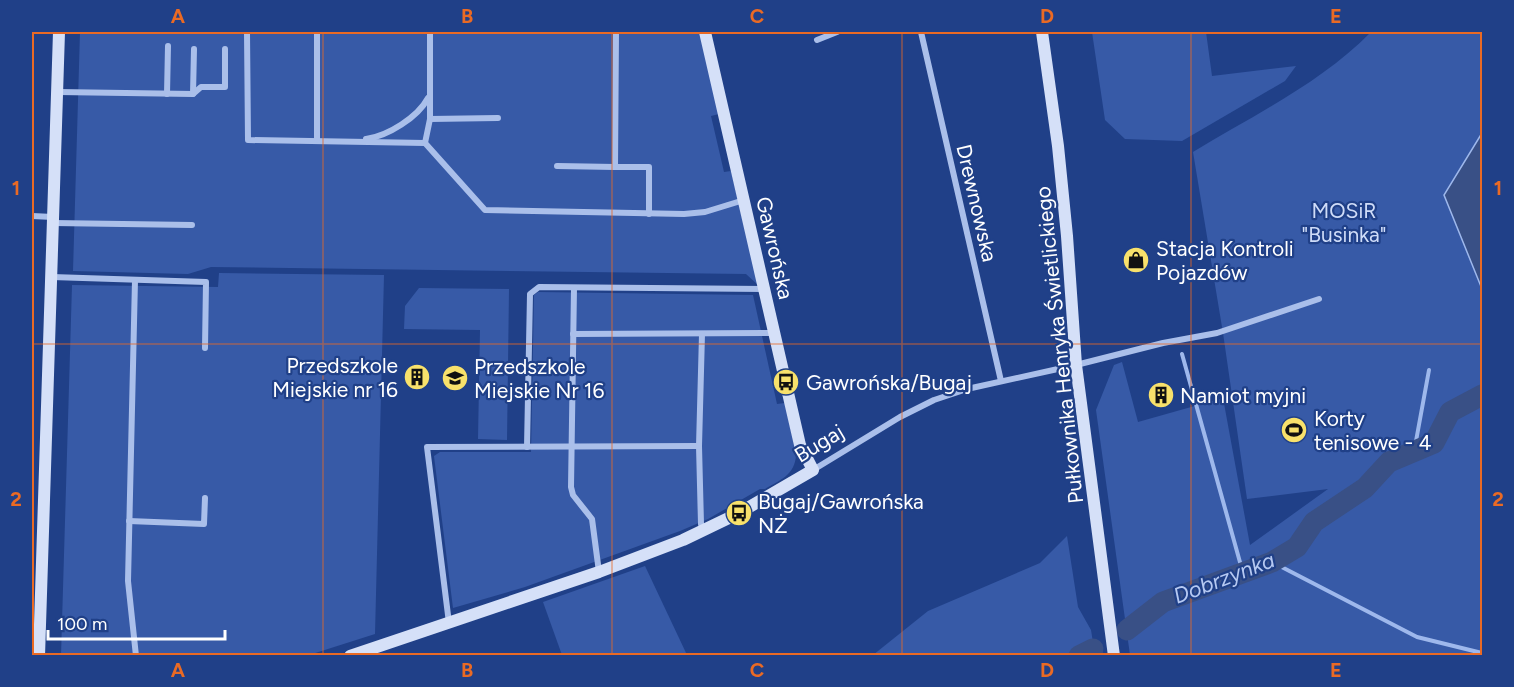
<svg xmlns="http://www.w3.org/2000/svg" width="1514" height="687" font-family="Figtree,sans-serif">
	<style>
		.green { fill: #375aa7 }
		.water { fill: #395086; stroke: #9eb8ec; stroke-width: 1.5 }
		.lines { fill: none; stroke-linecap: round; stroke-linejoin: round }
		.stream { stroke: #9eb8ec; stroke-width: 4 }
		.river { stroke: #395086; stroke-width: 21 }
		.street { stroke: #aabfea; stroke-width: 6 }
		.secondary { stroke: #d5e0f8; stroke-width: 12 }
		.grid { fill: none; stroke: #ea6a24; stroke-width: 1.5; stroke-opacity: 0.55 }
		.labels { text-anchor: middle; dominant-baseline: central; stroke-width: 4.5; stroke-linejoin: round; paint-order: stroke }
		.street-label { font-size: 21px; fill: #fff; stroke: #204088 }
		.park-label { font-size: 21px; fill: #cfdcf8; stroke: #204088 }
		.poi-label { font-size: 21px; fill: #fff; stroke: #204088; text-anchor: start }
		.water-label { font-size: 22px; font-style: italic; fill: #b6c9f2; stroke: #204088 }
		.neatline { fill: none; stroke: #ea6a24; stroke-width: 2 }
		.grid-label { font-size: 20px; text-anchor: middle; font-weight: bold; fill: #ea6a24 }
	</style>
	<rect width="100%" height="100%" fill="#204088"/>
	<g class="green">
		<polygon points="80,32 700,32 719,114 711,116 724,172 731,171 758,285 746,274 211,267 188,274 73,271"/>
		<polygon points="1092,32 1206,32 1212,76 1296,66 1285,81 1182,141 1125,139 1105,120"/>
		<path d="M1371,32h111v623h-352l-34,-245 18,-45 8,-3 16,60 85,-24 27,147 78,-56 -81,10 -24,-166 -30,-181c61,-37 128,-69 178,-120z"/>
		<polygon points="219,273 384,275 375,634 309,655 61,656 72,285 218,287"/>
		<polygon points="419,288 509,289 507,440 478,439 480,330 404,329 405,306"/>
		<path d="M538,292l215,3 24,109 8,-1 11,52c-1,20 -16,25 -31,34h-5l-52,30 -28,12 -155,56 -72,21 -19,-152 6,-4h91l3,-157z"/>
		<polygon points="1067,536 1078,607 1091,630 1095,655 873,655 928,611 1040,563"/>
		<polygon points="645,566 687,655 562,655 543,602"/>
	</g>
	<polygon class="water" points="1482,133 1482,289 1444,195"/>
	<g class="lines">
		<g class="stream">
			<polyline points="1182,354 1243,573"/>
			<polyline points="1414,452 1429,370"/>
			<polyline points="1272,562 1417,637 1482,653"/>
		</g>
		<g class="river">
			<polyline points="1127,630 1163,602 1272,562 1297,547 1314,522 1365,488 1389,462 1434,443 1450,412 1482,395"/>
			<polyline points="1079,656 1093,649"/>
		</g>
		<g class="street">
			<polyline points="247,32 248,140 425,143"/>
			<polyline points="430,32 430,119 425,143 485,210 684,214 705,212 744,200"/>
			<polyline points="616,32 615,167 649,167 649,214"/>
			<polyline points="921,32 1001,381"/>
			<polyline points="817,40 837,32"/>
			<polyline points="58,92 193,94 201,87 225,87 225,49"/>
			<polyline points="167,94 168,46"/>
			<polyline points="193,94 194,49"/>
			<polyline points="430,119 498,118"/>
			<path d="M366,139c22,-3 52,-22 62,-41"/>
			<polyline points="317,140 317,32"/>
			<polyline points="557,166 615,167"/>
			<polyline points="32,216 53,217"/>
			<polyline points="53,223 192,225"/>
			<polyline points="52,277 206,282 205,348"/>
			<polyline points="135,280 128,581 136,656"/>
			<polyline points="574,288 571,487 573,495 592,519 599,572"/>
			<polyline points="573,334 774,333"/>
			<polyline points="702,334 699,446 701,524 703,530"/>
			<polyline points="527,447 530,294 539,287 764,289"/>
			<polyline points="813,470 900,417 934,400 967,389 1076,365 1163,343 1217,333 1319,299"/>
			<polyline points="129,521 204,524 205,498"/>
			<polyline points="449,623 427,447 699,446"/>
		</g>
		<g class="secondary">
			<polyline points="1042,32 1058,146 1067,236 1076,365 1114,656"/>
			<polyline points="39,656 59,32"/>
			<polyline points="350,656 599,572 683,540 739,513 813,470 800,445 705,32"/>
		</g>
	</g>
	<path class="grid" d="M323,32v624M612,32v624M902,32v624M1191,32v624M32,344h1450"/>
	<defs>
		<symbol id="shop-disc" viewBox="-11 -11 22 22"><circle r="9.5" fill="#f8e16b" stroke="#204088"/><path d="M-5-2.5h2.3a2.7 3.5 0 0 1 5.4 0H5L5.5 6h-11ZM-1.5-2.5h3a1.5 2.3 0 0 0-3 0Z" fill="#111"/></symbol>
		<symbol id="building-disc" viewBox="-11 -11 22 22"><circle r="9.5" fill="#f8e16b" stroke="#204088"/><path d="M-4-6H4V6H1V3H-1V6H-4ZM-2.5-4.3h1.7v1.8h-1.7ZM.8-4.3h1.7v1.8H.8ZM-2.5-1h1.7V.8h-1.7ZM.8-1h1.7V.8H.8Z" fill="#111"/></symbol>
		<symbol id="school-disc" viewBox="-11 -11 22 22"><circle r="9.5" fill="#f8e16b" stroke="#204088"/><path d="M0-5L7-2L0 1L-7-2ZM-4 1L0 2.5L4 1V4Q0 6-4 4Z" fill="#111"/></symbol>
		<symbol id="bus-disc" viewBox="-11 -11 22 22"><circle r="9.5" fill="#f8e16b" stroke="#204088"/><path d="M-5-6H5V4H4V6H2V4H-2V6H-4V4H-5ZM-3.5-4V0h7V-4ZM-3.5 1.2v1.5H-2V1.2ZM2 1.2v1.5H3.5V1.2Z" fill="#111"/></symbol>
		<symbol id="stadium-disc" viewBox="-11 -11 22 22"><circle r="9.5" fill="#f8e16b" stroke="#204088"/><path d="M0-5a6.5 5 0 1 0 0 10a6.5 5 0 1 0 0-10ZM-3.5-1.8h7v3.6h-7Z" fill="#111"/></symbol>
	</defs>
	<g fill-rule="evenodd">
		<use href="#shop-disc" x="1121" y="245" width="30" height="30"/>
		<use href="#building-disc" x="402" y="362" width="30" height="30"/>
		<use href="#school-disc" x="440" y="363" width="30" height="30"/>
		<use href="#bus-disc" x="771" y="367" width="30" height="30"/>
		<use href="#building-disc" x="1146" y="380" width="30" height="30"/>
		<use href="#stadium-disc" x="1279" y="415" width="30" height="30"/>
		<use href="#bus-disc" x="724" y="498" width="30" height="30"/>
	</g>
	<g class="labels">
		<g class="street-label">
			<text transform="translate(977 203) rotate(77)">Drewnowska</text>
			<text transform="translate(775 248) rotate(77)">Gawrońska</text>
			<text transform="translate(1059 345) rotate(-96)">Pułkownika Henryka Świetlickiego</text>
			<text transform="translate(819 443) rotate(-31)">Bugaj</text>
		</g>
		<g class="park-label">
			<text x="1344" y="210">MOSiR<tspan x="1344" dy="24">"Businka"</tspan></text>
		</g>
		<g class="poi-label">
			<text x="1156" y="248">Stacja Kontroli<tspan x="1156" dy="24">Pojazdów</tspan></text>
			<text x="398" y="365" text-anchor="end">Przedszkole<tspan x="398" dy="24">Miejskie nr 16</tspan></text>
			<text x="474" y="366">Przedszkole<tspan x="474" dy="24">Miejskie Nr 16</tspan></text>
			<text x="806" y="382">Gawrońska/Bugaj</text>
			<text x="1180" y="395">Namiot myjni</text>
			<text x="1314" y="418">Korty<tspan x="1314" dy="24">tenisowe - 4</tspan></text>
			<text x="758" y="501">Bugaj/Gawrońska<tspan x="758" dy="24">NŻ</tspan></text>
		</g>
		<g class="water-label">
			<text transform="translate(1224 578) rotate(-21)">Dobrzynka</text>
		</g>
	</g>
	<rect width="1514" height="687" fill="none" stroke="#204088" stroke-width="66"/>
	<path d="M48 630v9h177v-9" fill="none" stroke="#ffffff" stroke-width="3"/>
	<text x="57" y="630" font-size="18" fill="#ffffff" stroke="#204088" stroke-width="4.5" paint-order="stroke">100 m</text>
	<rect x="33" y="33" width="1448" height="621" class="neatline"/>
	<g class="grid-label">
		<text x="178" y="23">A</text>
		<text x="467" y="23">B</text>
		<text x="757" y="23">C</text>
		<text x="1047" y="23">D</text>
		<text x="1336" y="23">E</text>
		<text x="16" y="195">1</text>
		<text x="1498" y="195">1</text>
		<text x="16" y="506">2</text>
		<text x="1498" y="506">2</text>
		<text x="178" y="677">A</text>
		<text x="467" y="677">B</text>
		<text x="757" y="677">C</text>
		<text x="1047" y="677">D</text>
		<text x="1336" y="677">E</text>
	</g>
</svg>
